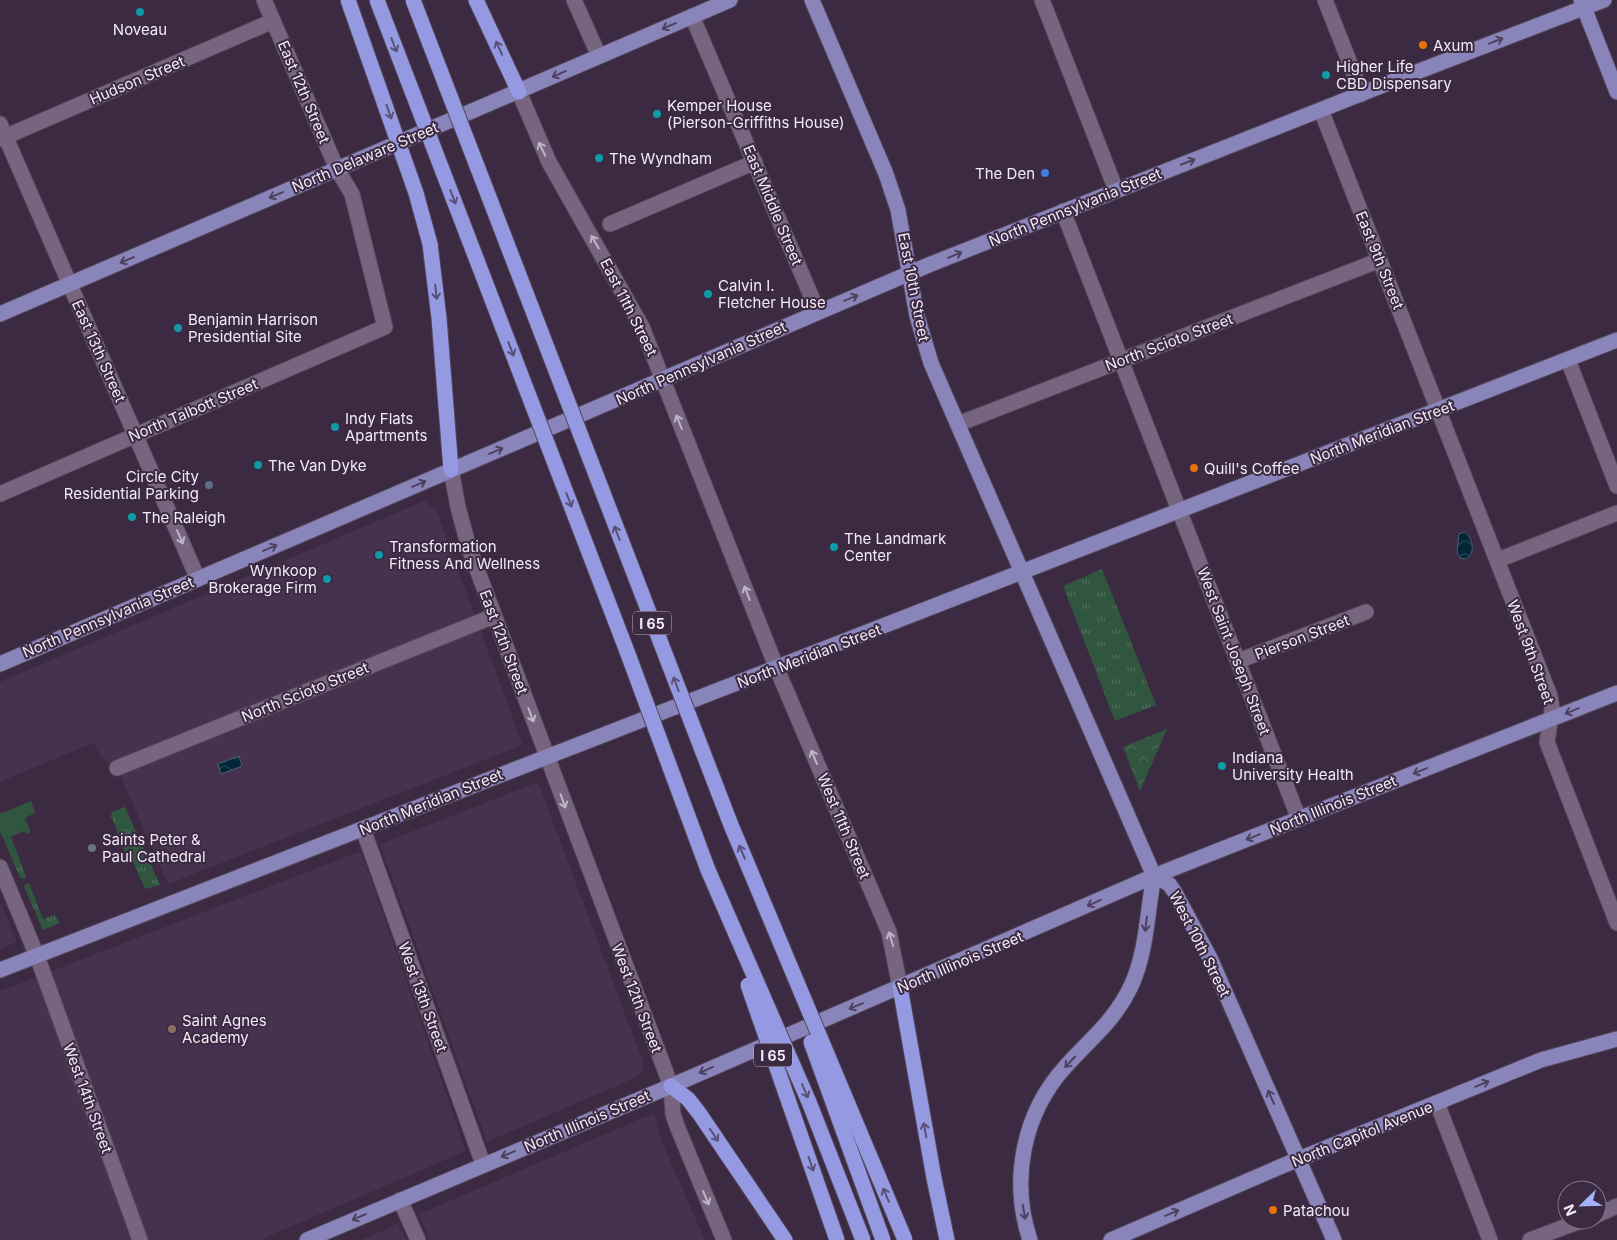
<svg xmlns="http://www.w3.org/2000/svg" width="1617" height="1240" font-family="Inter,sans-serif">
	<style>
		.built { fill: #46314e }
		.grass { fill: url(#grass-tufts) }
		.forest { fill: url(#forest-crowns) }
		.green { fill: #305640 }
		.water { fill: url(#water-waves); stroke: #496072 }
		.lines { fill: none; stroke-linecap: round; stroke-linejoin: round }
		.minor-casing { stroke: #544659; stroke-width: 17 }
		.major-casing { stroke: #544659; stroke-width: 17 }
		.highway-casing { stroke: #544659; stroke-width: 17 }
		.minor { stroke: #77647f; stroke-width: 15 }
		.major { stroke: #8984ba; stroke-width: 15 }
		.highway { stroke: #9599e1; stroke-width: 15 }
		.highway-bridge-casing { stroke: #544659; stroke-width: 17; stroke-linecap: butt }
		.highway-bridge { stroke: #9599e1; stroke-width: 15 }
		.oneway { stroke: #4e405f }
		.oneway2 { stroke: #5a5179 }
		.oneway3 { stroke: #c2b4c8 }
		.culture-dot { fill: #0f9aa8; stroke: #3b2a41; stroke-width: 2 }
		.food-dot { fill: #e8710a; stroke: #3b2a41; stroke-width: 2 }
		.shop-dot { fill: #3f7fe0; stroke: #3b2a41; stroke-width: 2 }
		.service-dot { fill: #5c6f8a; stroke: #3b2a41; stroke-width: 2 }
		.worship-dot { fill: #6b7280; stroke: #3b2a41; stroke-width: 2 }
		.education-dot { fill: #8d6e63; stroke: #3b2a41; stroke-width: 2 }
		.labels { text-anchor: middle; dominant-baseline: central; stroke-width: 4; stroke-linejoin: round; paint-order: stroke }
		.shield { fill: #3b2a41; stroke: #bcb0c1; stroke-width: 1 }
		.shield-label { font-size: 14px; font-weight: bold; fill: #f4e9f8 }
		.poi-label { font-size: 15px; fill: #f4e9f8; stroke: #3b2a41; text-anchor: start }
		.street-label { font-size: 15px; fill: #f4e9f8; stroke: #3b2a41 }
	</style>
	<defs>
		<pattern id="grass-tufts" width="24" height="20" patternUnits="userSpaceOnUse" patternTransform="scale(1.25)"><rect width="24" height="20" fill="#305640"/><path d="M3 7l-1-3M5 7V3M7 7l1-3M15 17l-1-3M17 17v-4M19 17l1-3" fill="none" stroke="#4f6e5c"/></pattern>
		<pattern id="forest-crowns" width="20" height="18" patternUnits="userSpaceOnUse" patternTransform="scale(1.25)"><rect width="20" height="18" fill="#305640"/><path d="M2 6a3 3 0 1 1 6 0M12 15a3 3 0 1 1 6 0" fill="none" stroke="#4f6e5c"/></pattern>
		<pattern id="water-waves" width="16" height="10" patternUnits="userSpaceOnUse" patternTransform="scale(1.25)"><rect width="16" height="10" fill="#002638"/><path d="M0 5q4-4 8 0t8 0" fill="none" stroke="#264656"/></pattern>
	</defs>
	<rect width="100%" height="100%" fill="#3b2a41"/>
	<g class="built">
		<polygon points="424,501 436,510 523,745 168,884 117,768 102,758 93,743 0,782 0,682"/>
		<polygon points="538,782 643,1062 642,1073 637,1077 487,1142 380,844"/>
		<polygon points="361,851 466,1151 260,1240 0,1240 0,991"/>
		<polygon points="0,901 17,942 0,949"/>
		<polygon points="654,1113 662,1142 705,1240 430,1240 419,1214"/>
		<polygon points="398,1223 406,1240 360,1240 380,1232"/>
	</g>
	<g class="grass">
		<polygon points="1102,569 1156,705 1115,721 1063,586"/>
		<polygon points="125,807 160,885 145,889 134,864 128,859 111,816 112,812"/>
		<polygon points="11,837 26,877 23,879 20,878 4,840"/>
		<polygon points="29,883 43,919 55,915 60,923 43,930 24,887 25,884"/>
	</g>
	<polygon class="forest" points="1167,729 1140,791 1123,747"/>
	<polygon class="green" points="31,801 35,813 25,818 31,832 26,834 24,831 4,840 0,832 0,814"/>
	<g class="water">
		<path d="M1465,532c8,8 11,20 1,27l-6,-1 -3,-6 2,-18z"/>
		<polygon points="239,756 242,766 221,774 218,764"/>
	</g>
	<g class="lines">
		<defs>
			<g id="minor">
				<polyline points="574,0 599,56"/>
				<polyline points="1042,0 1116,190"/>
				<polyline points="1325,0 1362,94"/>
				<polyline points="692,16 818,312"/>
				<polyline points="519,92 549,162 642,327 777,669 889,932 900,987"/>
				<polyline points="1321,110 1550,696 1552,709 1547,742 1617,923"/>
				<polyline points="0,124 198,579"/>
				<polyline points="0,139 273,21"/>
				<polyline points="1063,211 1299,819"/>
				<polyline points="610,224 755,162"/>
				<polyline points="1568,360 1617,486"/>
				<polyline points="958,424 1380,260"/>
				<polyline points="451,470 458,507 469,548 671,1086 673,1114 677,1126 724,1240"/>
				<polyline points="0,494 385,327 352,194 337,169 264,0"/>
				<polyline points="1498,560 1617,513"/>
				<polyline points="1238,661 1366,612"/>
				<polyline points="117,768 494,616"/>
				<polyline points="363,829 483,1164"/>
				<polyline points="0,867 37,956 140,1240"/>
				<polyline points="1437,1103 1490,1240"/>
				<polyline points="400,1200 418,1240"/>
				<polyline points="1597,1215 1617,1206"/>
				<polyline points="1530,1240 1583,1220"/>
			</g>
			<g id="major">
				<polyline points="812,0 886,174 898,210 917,316 931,363 1154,876 1169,884 1174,891 1210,958 1334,1240"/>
				<polyline points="1581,0 1617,92"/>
				<polyline points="0,314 730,0"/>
				<polyline points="0,664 931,264 1401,78 1604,0"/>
				<polyline points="0,970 1617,340"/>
				<polyline points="307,1240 671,1086 1154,876 1617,693"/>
				<path d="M1030,1240c-20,-60 -7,-127 36,-174 26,-29 49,-45 66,-82 15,-34 15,-72 22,-108"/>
				<polyline points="1111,1240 1282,1166 1541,1060 1617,1039"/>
			</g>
			<g id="highway">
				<polyline points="476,0 519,92"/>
				<polyline points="430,244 439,318 451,470"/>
				<polyline points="695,835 708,870"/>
				<polyline points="900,987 934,1178 947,1240"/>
				<polyline points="671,1086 688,1099 699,1113 785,1240"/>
			</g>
		</defs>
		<use href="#minor" class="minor-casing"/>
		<use href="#major" class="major-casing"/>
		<use href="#highway" class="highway-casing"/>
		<use href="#minor" class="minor"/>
		<use href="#major" class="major"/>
		<use href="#highway" class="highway"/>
		<defs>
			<g id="highway-bridge">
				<polyline points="348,0 416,193 430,244"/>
				<polyline points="377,0 628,654 695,835"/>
				<polyline points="413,0 731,825 905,1240"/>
				<polyline points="708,870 809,1102 863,1240"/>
				<polyline points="748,985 837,1240"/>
				<polyline points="811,1042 883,1240"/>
			</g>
		</defs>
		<use href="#highway-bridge" class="highway-bridge-casing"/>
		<use href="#highway-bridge" class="highway-bridge"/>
	</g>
	<defs><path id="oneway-shaft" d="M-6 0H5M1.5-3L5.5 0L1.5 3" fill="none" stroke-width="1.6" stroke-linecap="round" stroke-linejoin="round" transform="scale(1.25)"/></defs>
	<g class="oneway">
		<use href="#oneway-shaft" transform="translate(669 26) rotate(157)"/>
		<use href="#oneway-shaft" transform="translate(1496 41) rotate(-21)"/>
		<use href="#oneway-shaft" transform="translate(559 74) rotate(156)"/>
		<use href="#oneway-shaft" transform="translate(1188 162) rotate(-21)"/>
		<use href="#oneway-shaft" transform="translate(276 195) rotate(157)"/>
		<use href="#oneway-shaft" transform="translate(955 255) rotate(-22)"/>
		<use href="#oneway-shaft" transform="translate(127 260) rotate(157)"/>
		<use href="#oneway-shaft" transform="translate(851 298) rotate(-22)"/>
		<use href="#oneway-shaft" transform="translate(496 451) rotate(-23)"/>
		<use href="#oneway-shaft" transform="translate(419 484) rotate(-23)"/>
		<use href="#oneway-shaft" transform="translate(270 548) rotate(-23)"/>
		<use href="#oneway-shaft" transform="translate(1572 711) rotate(158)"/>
		<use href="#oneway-shaft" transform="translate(1420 771) rotate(158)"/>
		<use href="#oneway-shaft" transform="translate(1253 837) rotate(158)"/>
		<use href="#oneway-shaft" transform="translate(1094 903) rotate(156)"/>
		<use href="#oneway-shaft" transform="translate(1146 924) rotate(97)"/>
		<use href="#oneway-shaft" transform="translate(856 1006) rotate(157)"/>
		<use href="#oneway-shaft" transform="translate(1070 1062) rotate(133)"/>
		<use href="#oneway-shaft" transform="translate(706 1070) rotate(156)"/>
		<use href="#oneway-shaft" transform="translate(1482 1084) rotate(-22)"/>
		<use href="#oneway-shaft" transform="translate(1271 1097) rotate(-114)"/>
		<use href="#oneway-shaft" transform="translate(508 1154) rotate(157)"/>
		<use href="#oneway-shaft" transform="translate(1024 1212) rotate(80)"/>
		<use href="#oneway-shaft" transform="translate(1172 1213) rotate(-23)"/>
		<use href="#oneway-shaft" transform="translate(359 1217) rotate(157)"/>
	</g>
	<g class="oneway2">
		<use href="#oneway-shaft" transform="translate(394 45) rotate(69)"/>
		<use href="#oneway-shaft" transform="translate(499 48) rotate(-115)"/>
		<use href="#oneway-shaft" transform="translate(389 112) rotate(71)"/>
		<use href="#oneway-shaft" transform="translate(453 197) rotate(69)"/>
		<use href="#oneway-shaft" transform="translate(436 292) rotate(84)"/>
		<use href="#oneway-shaft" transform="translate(511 349) rotate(69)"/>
		<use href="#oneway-shaft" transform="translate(569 500) rotate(69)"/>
		<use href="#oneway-shaft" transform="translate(617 533) rotate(-111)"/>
		<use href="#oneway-shaft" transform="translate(676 684) rotate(-111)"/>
		<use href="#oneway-shaft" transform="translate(742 852) rotate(-113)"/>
		<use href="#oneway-shaft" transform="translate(805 1091) rotate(66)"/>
		<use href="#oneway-shaft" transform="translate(925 1130) rotate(-100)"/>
		<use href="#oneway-shaft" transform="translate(714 1135) rotate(56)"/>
		<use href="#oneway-shaft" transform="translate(811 1164) rotate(71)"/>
		<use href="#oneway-shaft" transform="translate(886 1195) rotate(-113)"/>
	</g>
	<g class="oneway3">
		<use href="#oneway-shaft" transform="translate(542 149) rotate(-115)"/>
		<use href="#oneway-shaft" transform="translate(595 242) rotate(-120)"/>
		<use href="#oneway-shaft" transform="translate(679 422) rotate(-112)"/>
		<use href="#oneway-shaft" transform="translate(180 537) rotate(66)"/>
		<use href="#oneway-shaft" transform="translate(747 593) rotate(-111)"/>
		<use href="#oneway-shaft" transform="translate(531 715) rotate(69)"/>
		<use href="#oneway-shaft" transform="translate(814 757) rotate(-113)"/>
		<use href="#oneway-shaft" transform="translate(563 801) rotate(70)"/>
		<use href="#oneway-shaft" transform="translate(891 939) rotate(-107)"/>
		<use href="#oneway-shaft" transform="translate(706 1198) rotate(67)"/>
	</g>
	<g class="culture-dot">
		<circle cx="140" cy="12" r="5"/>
		<circle cx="1326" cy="75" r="5"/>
		<circle cx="657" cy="114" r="5"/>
		<circle cx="599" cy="158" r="5"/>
		<circle cx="708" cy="294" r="5"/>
		<circle cx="178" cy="328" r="5"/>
		<circle cx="335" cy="427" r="5"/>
		<circle cx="258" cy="465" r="5"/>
		<circle cx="132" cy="517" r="5"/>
		<circle cx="834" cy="547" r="5"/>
		<circle cx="379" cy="555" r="5"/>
		<circle cx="327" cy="579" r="5"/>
		<circle cx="1222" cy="766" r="5"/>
	</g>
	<g class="food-dot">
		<circle cx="1423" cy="45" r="5"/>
		<circle cx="1194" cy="468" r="5"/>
		<circle cx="1273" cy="1210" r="5"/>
	</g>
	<circle class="shop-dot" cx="1045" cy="173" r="5"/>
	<circle class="service-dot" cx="209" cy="485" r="5"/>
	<circle class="worship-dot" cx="92" cy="848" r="5"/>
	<circle class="education-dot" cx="172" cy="1029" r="5"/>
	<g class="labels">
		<g class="shield">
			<rect x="633" y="611.5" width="38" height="23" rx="4"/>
			<rect x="754" y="1043.5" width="38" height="23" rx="4"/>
		</g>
		<g class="shield-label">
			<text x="652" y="623">I 65</text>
			<text x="773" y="1055">I 65</text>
		</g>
		<g class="poi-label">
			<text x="140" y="29" text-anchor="middle">Noveau</text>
			<text x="1433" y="45">Axum</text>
			<text x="1336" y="66">Higher Life<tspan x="1336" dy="17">CBD Dispensary</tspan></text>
			<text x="667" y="105">Kemper House<tspan x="667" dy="17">(Pierson-Griffiths House)</tspan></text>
			<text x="609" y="158">The Wyndham</text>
			<text x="1035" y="173" text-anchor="end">The Den</text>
			<text x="718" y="285">Calvin I.<tspan x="718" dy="17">Fletcher House</tspan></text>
			<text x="188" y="319">Benjamin Harrison<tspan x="188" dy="17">Presidential Site</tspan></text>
			<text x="345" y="418">Indy Flats<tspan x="345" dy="17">Apartments</tspan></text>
			<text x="268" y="465">The Van Dyke</text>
			<text x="1204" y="468">Quill's Coffee</text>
			<text x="199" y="476" text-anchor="end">Circle City<tspan x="199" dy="17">Residential Parking</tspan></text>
			<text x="142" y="517">The Raleigh</text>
			<text x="844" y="538">The Landmark<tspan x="844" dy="17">Center</tspan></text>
			<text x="389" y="546">Transformation<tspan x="389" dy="17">Fitness And Wellness</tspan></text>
			<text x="317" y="570" text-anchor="end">Wynkoop<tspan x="317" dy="17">Brokerage Firm</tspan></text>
			<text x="1232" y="757">Indiana<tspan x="1232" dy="17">University Health</tspan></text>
			<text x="102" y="839">Saints Peter &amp;<tspan x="102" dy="17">Paul Cathedral</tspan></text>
			<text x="182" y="1020">Saint Agnes<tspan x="182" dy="17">Academy</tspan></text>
			<text x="1283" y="1210">Patachou</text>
		</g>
		<g class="street-label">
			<text transform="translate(137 80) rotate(-23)">Hudson Street</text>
			<text transform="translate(304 92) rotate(67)">East 12th Street</text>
			<text transform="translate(365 157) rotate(-23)">North Delaware Street</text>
			<text transform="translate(773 205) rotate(67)">East Middle Street</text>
			<text transform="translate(1075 207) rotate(-22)">North Pennsylvania Street</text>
			<text transform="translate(1380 260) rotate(68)">East 9th Street</text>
			<text transform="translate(914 287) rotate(79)">East 10th Street</text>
			<text transform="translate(629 307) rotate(63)">East 11th Street</text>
			<text transform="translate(1169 342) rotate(-21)">North Scioto Street</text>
			<text transform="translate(99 351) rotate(66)">East 13th Street</text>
			<text transform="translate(701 363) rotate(-24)">North Pennsylvania Street</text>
			<text transform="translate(193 410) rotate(-23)">North Talbott Street</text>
			<text transform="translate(1382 432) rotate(-21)">North Meridian Street</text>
			<text transform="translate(108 617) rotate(-23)">North Pennsylvania Street</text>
			<text transform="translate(1302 637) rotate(-21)">Pierson Street</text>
			<text transform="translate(504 642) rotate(69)">East 12th Street</text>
			<text transform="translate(1234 651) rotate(69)">West Saint Joseph Street</text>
			<text transform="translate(1531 652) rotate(70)">West 9th Street</text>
			<text transform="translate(809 656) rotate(-21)">North Meridian Street</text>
			<text transform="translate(305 692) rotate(-22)">North Scioto Street</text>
			<text transform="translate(431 802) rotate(-22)">North Meridian Street</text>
			<text transform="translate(1333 805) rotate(-22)">North Illinois Street</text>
			<text transform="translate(844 826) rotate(67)">West 11th Street</text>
			<text transform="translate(1200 944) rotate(63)">West 10th Street</text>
			<text transform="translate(960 962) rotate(-23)">North Illinois Street</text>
			<text transform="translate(423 997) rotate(70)">West 13th Street</text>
			<text transform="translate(637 998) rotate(69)">West 12th Street</text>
			<text transform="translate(88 1098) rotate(70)">West 14th Street</text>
			<text transform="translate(587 1121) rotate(-23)">North Illinois Street</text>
			<text transform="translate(1362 1134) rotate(-22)">North Capitol Avenue</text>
		</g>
	</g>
	<g transform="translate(1582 1205) rotate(247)"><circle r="24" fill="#3b2a41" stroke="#85768a"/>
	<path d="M0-4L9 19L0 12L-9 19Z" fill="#a4b2fc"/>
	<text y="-8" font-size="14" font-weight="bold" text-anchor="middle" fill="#f4e9f8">N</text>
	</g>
</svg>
